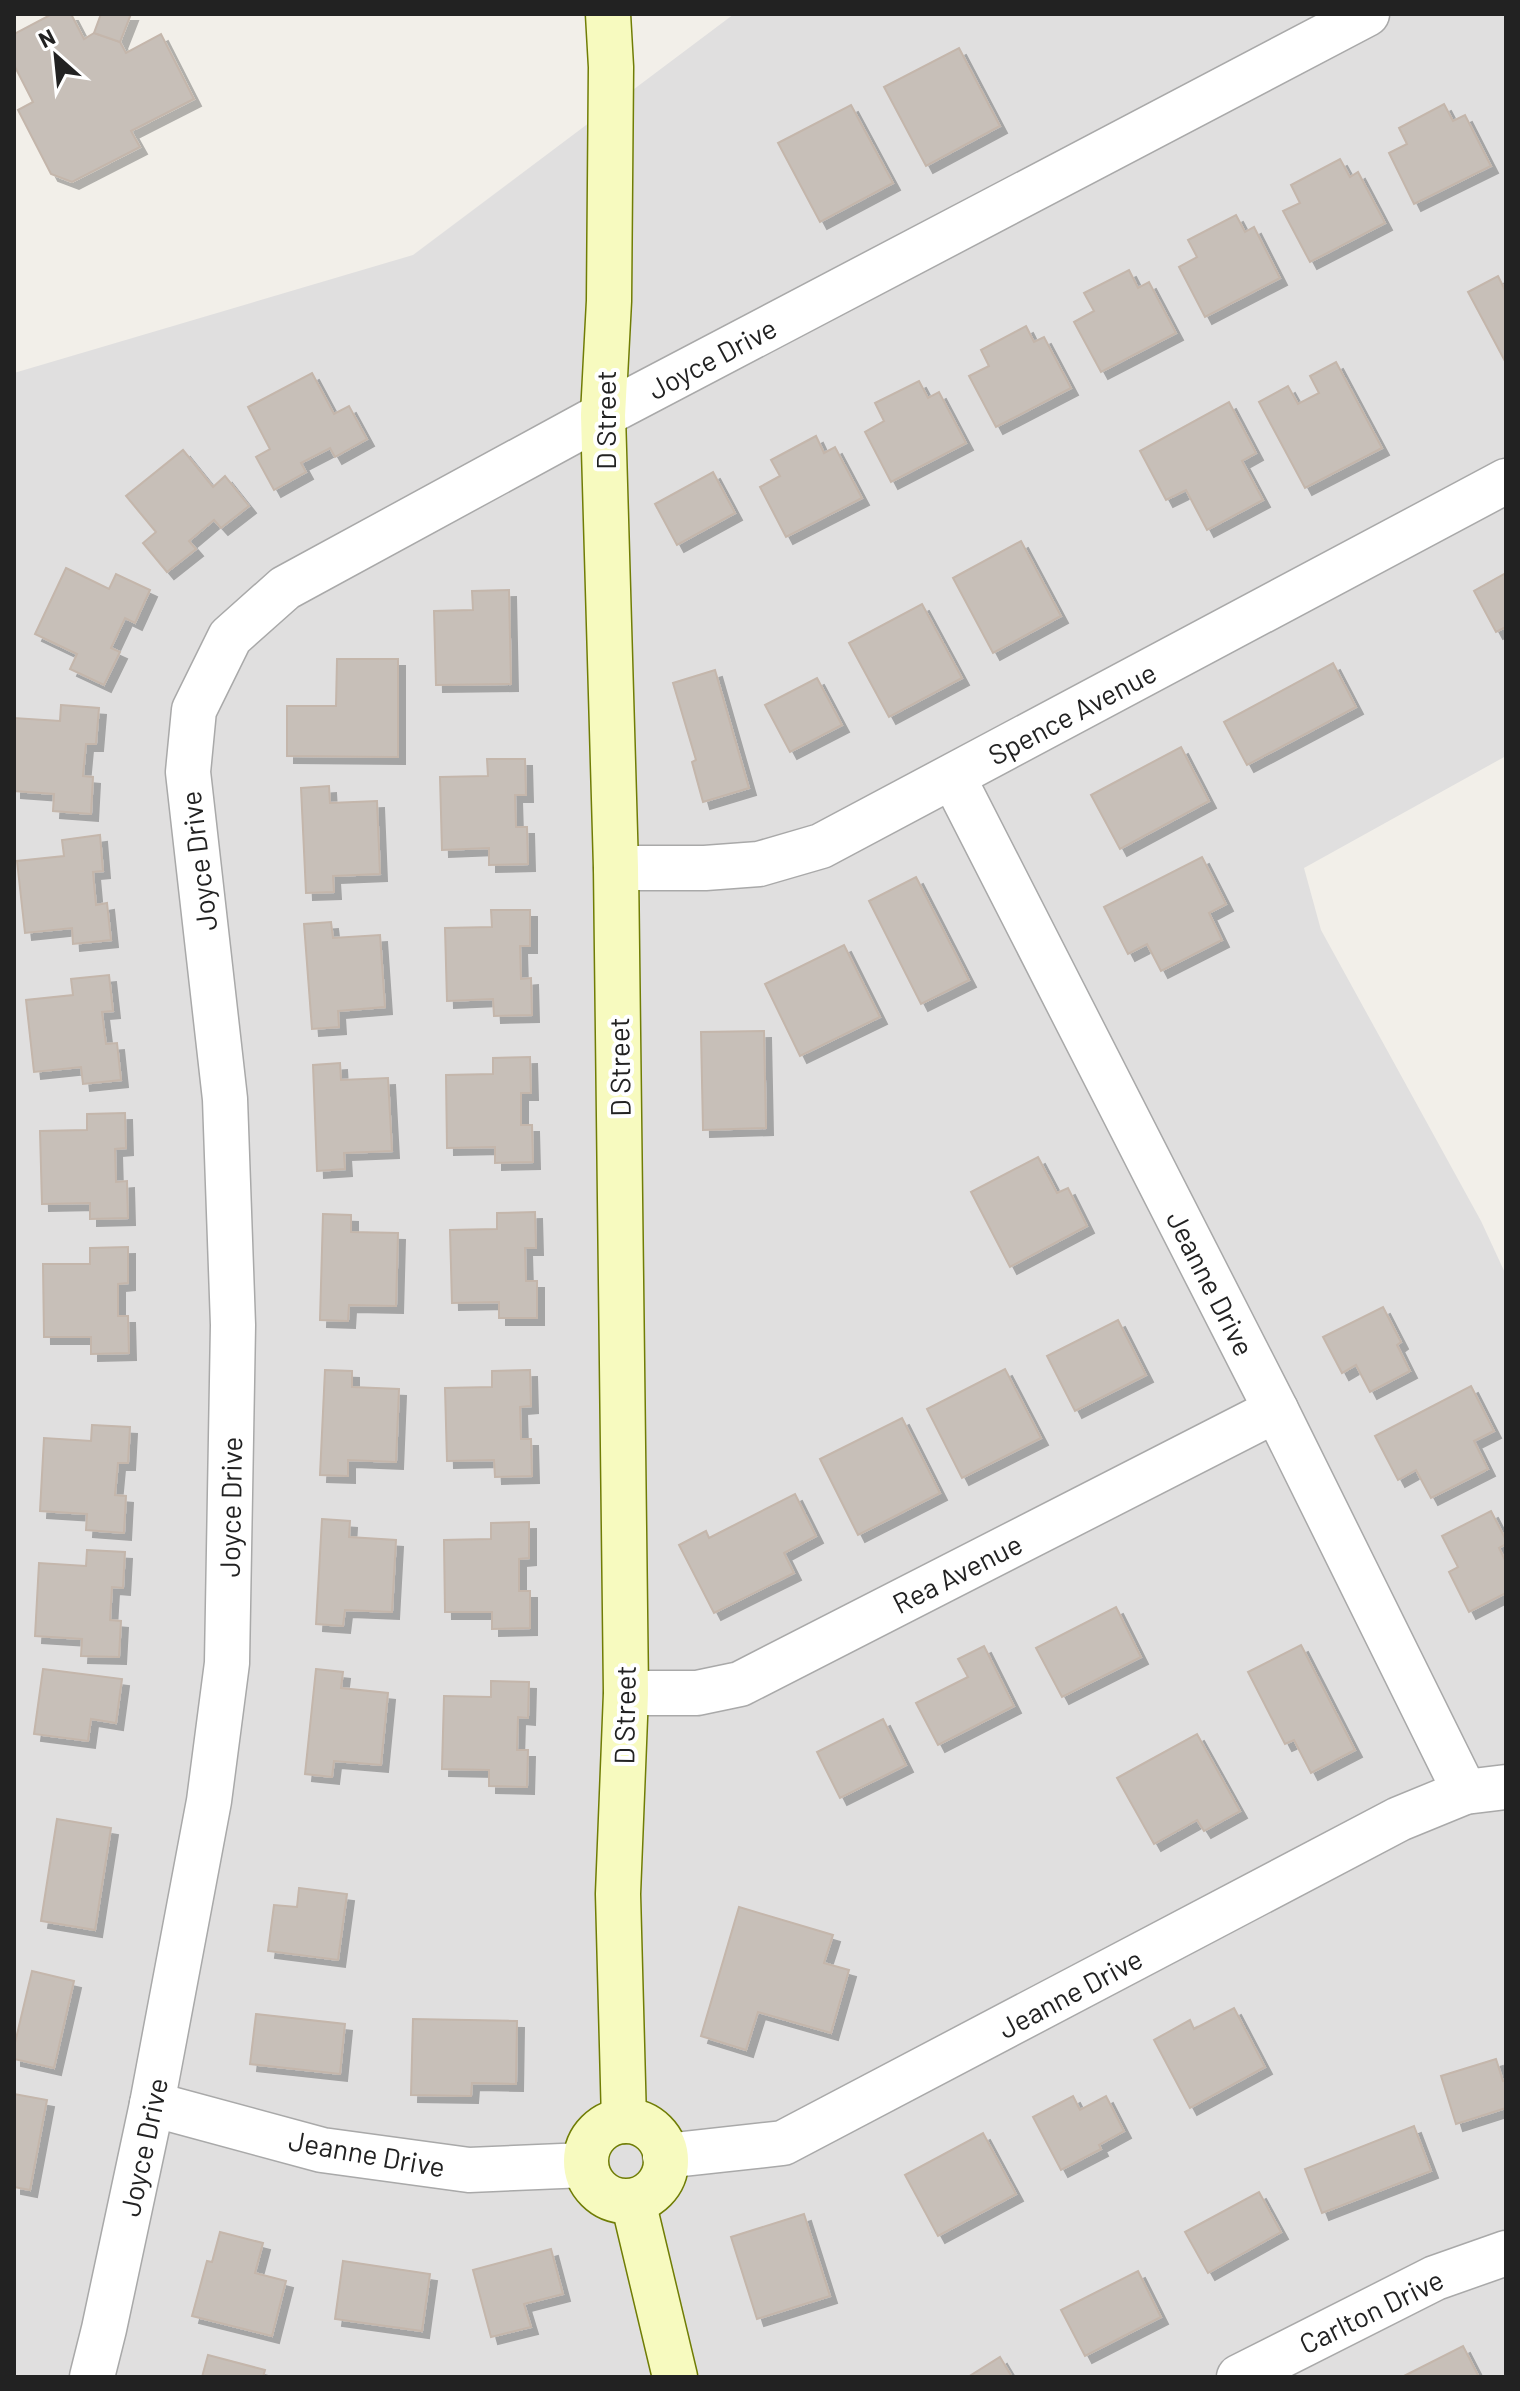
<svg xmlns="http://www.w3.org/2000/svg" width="1520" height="2391" font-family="Barlow,sans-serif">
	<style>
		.residential { fill: #e0dfdf }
		.building { fill: #c7bfb8; stroke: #c4b6ab; stroke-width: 2; filter: url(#shadow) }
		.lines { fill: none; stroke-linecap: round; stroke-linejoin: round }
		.street-casing { stroke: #a9a9a9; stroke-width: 47 }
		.secondary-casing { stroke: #707d05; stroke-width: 47 }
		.street { stroke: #fff; stroke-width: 44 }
		.secondary { stroke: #f7fabf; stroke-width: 44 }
		.labels { text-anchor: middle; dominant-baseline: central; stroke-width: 8; stroke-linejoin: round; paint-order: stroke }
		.street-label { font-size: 28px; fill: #222; stroke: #fff }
	</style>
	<defs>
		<filter id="shadow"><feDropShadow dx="7" dy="7" stdDeviation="0" flood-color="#0004"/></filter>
	</defs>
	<rect width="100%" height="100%" fill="#f2efe9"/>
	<polygon class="residential" points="734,14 1506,14 1506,756 1304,868 1321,930 1481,1221 1506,1275 1506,2377 14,2377 14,373 413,255"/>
	<g class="building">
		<polygon points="52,14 71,14 84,39 94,33 120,42 126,53 161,34 194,99 131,131 140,147 72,182 51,174 18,110 33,102 14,65 14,34"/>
		<polygon points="101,14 131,14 120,42 94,33"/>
		<polygon points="959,48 1000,126 926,166 884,87"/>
		<polygon points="1444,104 1453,121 1465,115 1491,166 1414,204 1389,153 1407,144 1399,128"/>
		<polygon points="851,105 893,183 820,222 778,143"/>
		<polygon points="1340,159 1350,177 1358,172 1385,223 1310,262 1283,211 1300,203 1291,185"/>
		<polygon points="1236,215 1245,232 1254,227 1280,278 1205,317 1179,267 1197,257 1188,240"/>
		<polygon points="1129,270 1138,288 1149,282 1176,333 1101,372 1074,322 1094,311 1084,293"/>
		<polygon points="1498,276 1506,292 1506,363 1468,292"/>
		<polygon points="1026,326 1034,342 1044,337 1071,388 996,427 969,376 989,366 981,350"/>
		<polygon points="1336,362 1382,448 1305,488 1259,402 1288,386 1298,404 1319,393 1310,376"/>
		<polygon points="312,373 334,414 349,406 367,439 335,457 330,448 301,463 306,472 274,490 256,457 270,449 248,407"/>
		<polygon points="919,381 928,398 939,392 966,443 891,482 865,432 884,421 875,403"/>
		<polygon points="1229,402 1256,453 1242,461 1263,500 1207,530 1186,490 1166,500 1140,451"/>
		<polygon points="816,436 824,453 835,447 862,498 786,537 760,487 780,476 771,460"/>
		<polygon points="183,450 213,487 225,476 249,506 221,528 214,520 189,541 196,549 167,572 143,543 156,532 126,496"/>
		<polygon points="713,472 735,513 677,545 655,504"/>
		<polygon points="1021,541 1061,616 993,653 953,578"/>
		<polygon points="66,568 109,589 116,574 150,590 135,623 125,618 111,648 120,652 104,685 70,669 77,654 35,634"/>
		<polygon points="1506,573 1506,627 1496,632 1474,591"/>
		<polygon points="509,590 511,684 436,685 434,611 473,610 472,591"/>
		<polygon points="922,604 962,678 889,717 849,643"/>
		<polygon points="337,659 398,659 398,757 287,756 287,706 336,706"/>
		<polygon points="1333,663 1356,707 1247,765 1224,722"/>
		<polygon points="715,670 749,788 703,802 692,762 696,760 673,683"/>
		<polygon points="817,678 842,725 790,752 765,705"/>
		<polygon points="61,705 99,708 96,744 86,744 83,776 93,777 91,814 53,811 54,794 14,791 14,718 60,721"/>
		<polygon points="1181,747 1209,801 1120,849 1091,795"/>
		<polygon points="487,759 525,759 526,795 515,795 516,827 527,827 528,864 489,865 489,848 442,850 440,777 488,776"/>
		<polygon points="329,786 330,803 377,801 380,874 333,876 334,892 306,893 301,788"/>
		<polygon points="100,835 103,871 93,872 96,905 107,903 111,940 73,944 72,928 25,933 17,861 64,856 62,840"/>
		<polygon points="1202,857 1226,904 1209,913 1222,940 1161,971 1147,944 1128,954 1104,907"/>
		<polygon points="916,877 969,980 921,1004 869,901"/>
		<polygon points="491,910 530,910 530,946 520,946 521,979 531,978 532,1015 494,1016 493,999 447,1001 445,928 492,927"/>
		<polygon points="331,922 333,938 380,935 385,1007 338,1011 339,1027 312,1029 304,924"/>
		<polygon points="844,945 880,1017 800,1056 765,984"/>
		<polygon points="109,975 113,1011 102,1012 106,1044 117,1043 121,1080 83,1084 81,1067 34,1072 26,1000 73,995 71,979"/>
		<polygon points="764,1031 766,1128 703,1130 701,1032"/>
		<polygon points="530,1057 531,1093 521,1093 521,1125 532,1125 533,1162 495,1163 495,1147 447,1148 446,1075 493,1074 493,1058"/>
		<polygon points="340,1063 341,1080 388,1078 392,1151 344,1153 345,1169 317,1171 313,1065"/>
		<polygon points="125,1113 126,1148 115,1149 116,1182 127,1181 128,1218 90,1219 90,1203 42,1204 40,1131 87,1130 87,1114"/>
		<polygon points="1038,1157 1057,1193 1068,1188 1087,1226 1010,1267 971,1192"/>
		<polygon points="535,1212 536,1248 525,1248 526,1281 537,1281 537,1318 499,1318 499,1302 452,1303 450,1230 497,1229 497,1213"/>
		<polygon points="323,1214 351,1215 351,1232 398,1233 396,1306 349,1305 348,1321 320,1320"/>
		<polygon points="128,1247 128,1283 118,1284 118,1316 128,1316 129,1353 91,1354 91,1337 44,1337 43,1264 90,1264 90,1248"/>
		<polygon points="1383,1307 1401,1342 1397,1345 1410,1371 1370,1392 1356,1365 1342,1373 1323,1337"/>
		<polygon points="1118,1320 1146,1375 1075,1411 1047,1356"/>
		<polygon points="1005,1369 1041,1438 962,1478 927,1409"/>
		<polygon points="325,1370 352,1371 352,1387 399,1389 396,1462 348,1460 348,1476 320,1475"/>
		<polygon points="530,1370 531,1406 520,1407 521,1439 531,1439 532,1476 495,1477 494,1460 447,1461 445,1388 492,1387 492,1371"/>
		<polygon points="1471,1386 1494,1431 1474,1441 1488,1469 1431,1498 1416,1470 1398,1480 1375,1436"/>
		<polygon points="902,1418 940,1493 858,1535 820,1459"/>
		<polygon points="92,1425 130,1427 128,1463 118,1463 115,1495 126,1496 124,1533 86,1530 87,1514 40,1511 44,1438 91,1441"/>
		<polygon points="795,1494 816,1536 784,1553 794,1573 714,1613 679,1545 706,1531 709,1538"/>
		<polygon points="1491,1511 1506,1540 1506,1544 1499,1548 1506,1562 1506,1593 1469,1612 1449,1572 1458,1567 1442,1536"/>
		<polygon points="322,1519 350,1521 349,1537 396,1540 392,1612 345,1610 343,1626 316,1624"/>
		<polygon points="529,1522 529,1558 519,1559 519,1591 530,1591 530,1628 492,1629 492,1612 445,1612 444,1540 491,1539 491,1523"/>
		<polygon points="87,1550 125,1552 123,1588 112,1587 110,1620 121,1621 119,1657 81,1656 82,1639 35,1636 39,1563 86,1566"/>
		<polygon points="1116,1607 1141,1657 1062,1697 1036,1648"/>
		<polygon points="1301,1645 1355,1750 1311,1773 1294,1740 1285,1744 1248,1672"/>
		<polygon points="984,1646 1014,1706 938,1745 916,1703 968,1677 958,1659"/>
		<polygon points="43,1669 122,1679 116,1723 91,1719 88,1741 34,1734"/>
		<polygon points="316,1669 343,1672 341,1688 388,1693 381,1765 334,1761 332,1777 305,1774"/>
		<polygon points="491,1681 529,1682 528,1718 518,1717 517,1750 528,1750 527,1787 489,1786 489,1770 442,1769 444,1696 491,1697"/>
		<polygon points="883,1719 906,1765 840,1798 817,1752"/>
		<polygon points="1197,1734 1240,1811 1204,1831 1197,1820 1154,1844 1117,1778"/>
		<polygon points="57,1819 111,1828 95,1930 41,1921"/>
		<polygon points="299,1888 347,1894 338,1960 268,1951 274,1905 297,1907"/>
		<polygon points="739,1907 833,1935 824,1963 849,1970 831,2033 758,2012 746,2050 701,2036"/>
		<polygon points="32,1971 74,1981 54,2068 14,2059 14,2047"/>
		<polygon points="1234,2008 1265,2067 1190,2108 1154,2040 1190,2020 1194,2029"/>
		<polygon points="256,2014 345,2024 340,2074 250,2064"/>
		<polygon points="413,2019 517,2021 516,2084 472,2083 471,2096 411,2095"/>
		<polygon points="1496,2059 1503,2081 1506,2080 1506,2108 1456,2124 1441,2076"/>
		<polygon points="14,2094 47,2100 30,2190 14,2187"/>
		<polygon points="1073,2096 1080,2110 1106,2096 1124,2131 1099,2145 1101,2149 1061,2170 1033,2117"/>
		<polygon points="1414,2126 1431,2171 1322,2213 1305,2169"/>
		<polygon points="983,2133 1016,2194 938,2236 905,2175"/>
		<polygon points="1259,2192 1281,2232 1208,2273 1185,2232"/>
		<polygon points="804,2214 830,2296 757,2319 731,2237"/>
		<polygon points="220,2232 263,2243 255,2273 286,2281 272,2336 192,2316 207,2261 212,2262"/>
		<polygon points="551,2249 563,2294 524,2304 531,2327 491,2337 473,2270"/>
		<polygon points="343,2261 430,2274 422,2331 335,2319"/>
		<polygon points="1138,2271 1161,2317 1085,2356 1061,2310"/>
		<polygon points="1463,2346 1479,2377 1402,2377"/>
		<polygon points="208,2355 265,2370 263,2377 202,2377"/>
		<polygon points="1000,2357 1012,2377 968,2377"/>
	</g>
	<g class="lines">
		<defs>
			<g id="street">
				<polyline points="953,777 1276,1410 1465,1792"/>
				<polyline points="616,868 705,868 759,864 821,846 1506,481"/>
				<polyline points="626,1693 697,1693 740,1684 1276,1410"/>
				<polyline points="152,2104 322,2150 469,2170 586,2165"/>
				<polyline points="665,2156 783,2143 1399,1819 1465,1792 1506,1787"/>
				<polyline points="92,2377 104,2329 152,2104 209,1801 227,1663 233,1325 225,1099 188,772 194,710 230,637 285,588 603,415 1367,14"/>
				<polyline points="1239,2377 1435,2278 1506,2253"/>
			</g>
			<g id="secondary">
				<polyline points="608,14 611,67 609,301 603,415 616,868 626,1693 618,1894 624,2121"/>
				<circle cx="626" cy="2161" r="40"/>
				<polyline points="633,2201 675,2377"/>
			</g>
		</defs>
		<use href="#street" class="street-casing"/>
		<use href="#secondary" class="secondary-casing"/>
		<use href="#street" class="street"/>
		<use href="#secondary" class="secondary"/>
	</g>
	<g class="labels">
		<g class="street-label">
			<text transform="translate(712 358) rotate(-28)">Joyce Drive</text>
			<text transform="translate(605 420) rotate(-90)">D Street</text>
			<text transform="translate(1072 713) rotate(-28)">Spence Avenue</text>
			<text transform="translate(198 861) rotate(-97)">Joyce Drive</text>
			<text transform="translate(619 1067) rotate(-91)">D Street</text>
			<text transform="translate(1211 1283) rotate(63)">Jeanne Drive</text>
			<text transform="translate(230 1507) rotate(-89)">Joyce Drive</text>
			<text transform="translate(957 1573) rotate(-27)">Rea Avenue</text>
			<text transform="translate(624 1715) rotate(-89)">D Street</text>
			<text transform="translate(1070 1993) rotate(-28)">Jeanne Drive</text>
			<text transform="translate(143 2147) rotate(-78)">Joyce Drive</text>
			<text transform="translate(367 2153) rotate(10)">Jeanne Drive</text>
			<text transform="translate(1371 2311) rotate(-26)">Carlton Drive</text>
		</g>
	</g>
	<rect width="1520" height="2391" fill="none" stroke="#222222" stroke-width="32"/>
	<g transform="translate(56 56) rotate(333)" stroke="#ffffff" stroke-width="6" paint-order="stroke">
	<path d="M0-6L14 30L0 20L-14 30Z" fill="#222222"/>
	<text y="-12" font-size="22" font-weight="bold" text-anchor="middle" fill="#222222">N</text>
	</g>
</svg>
